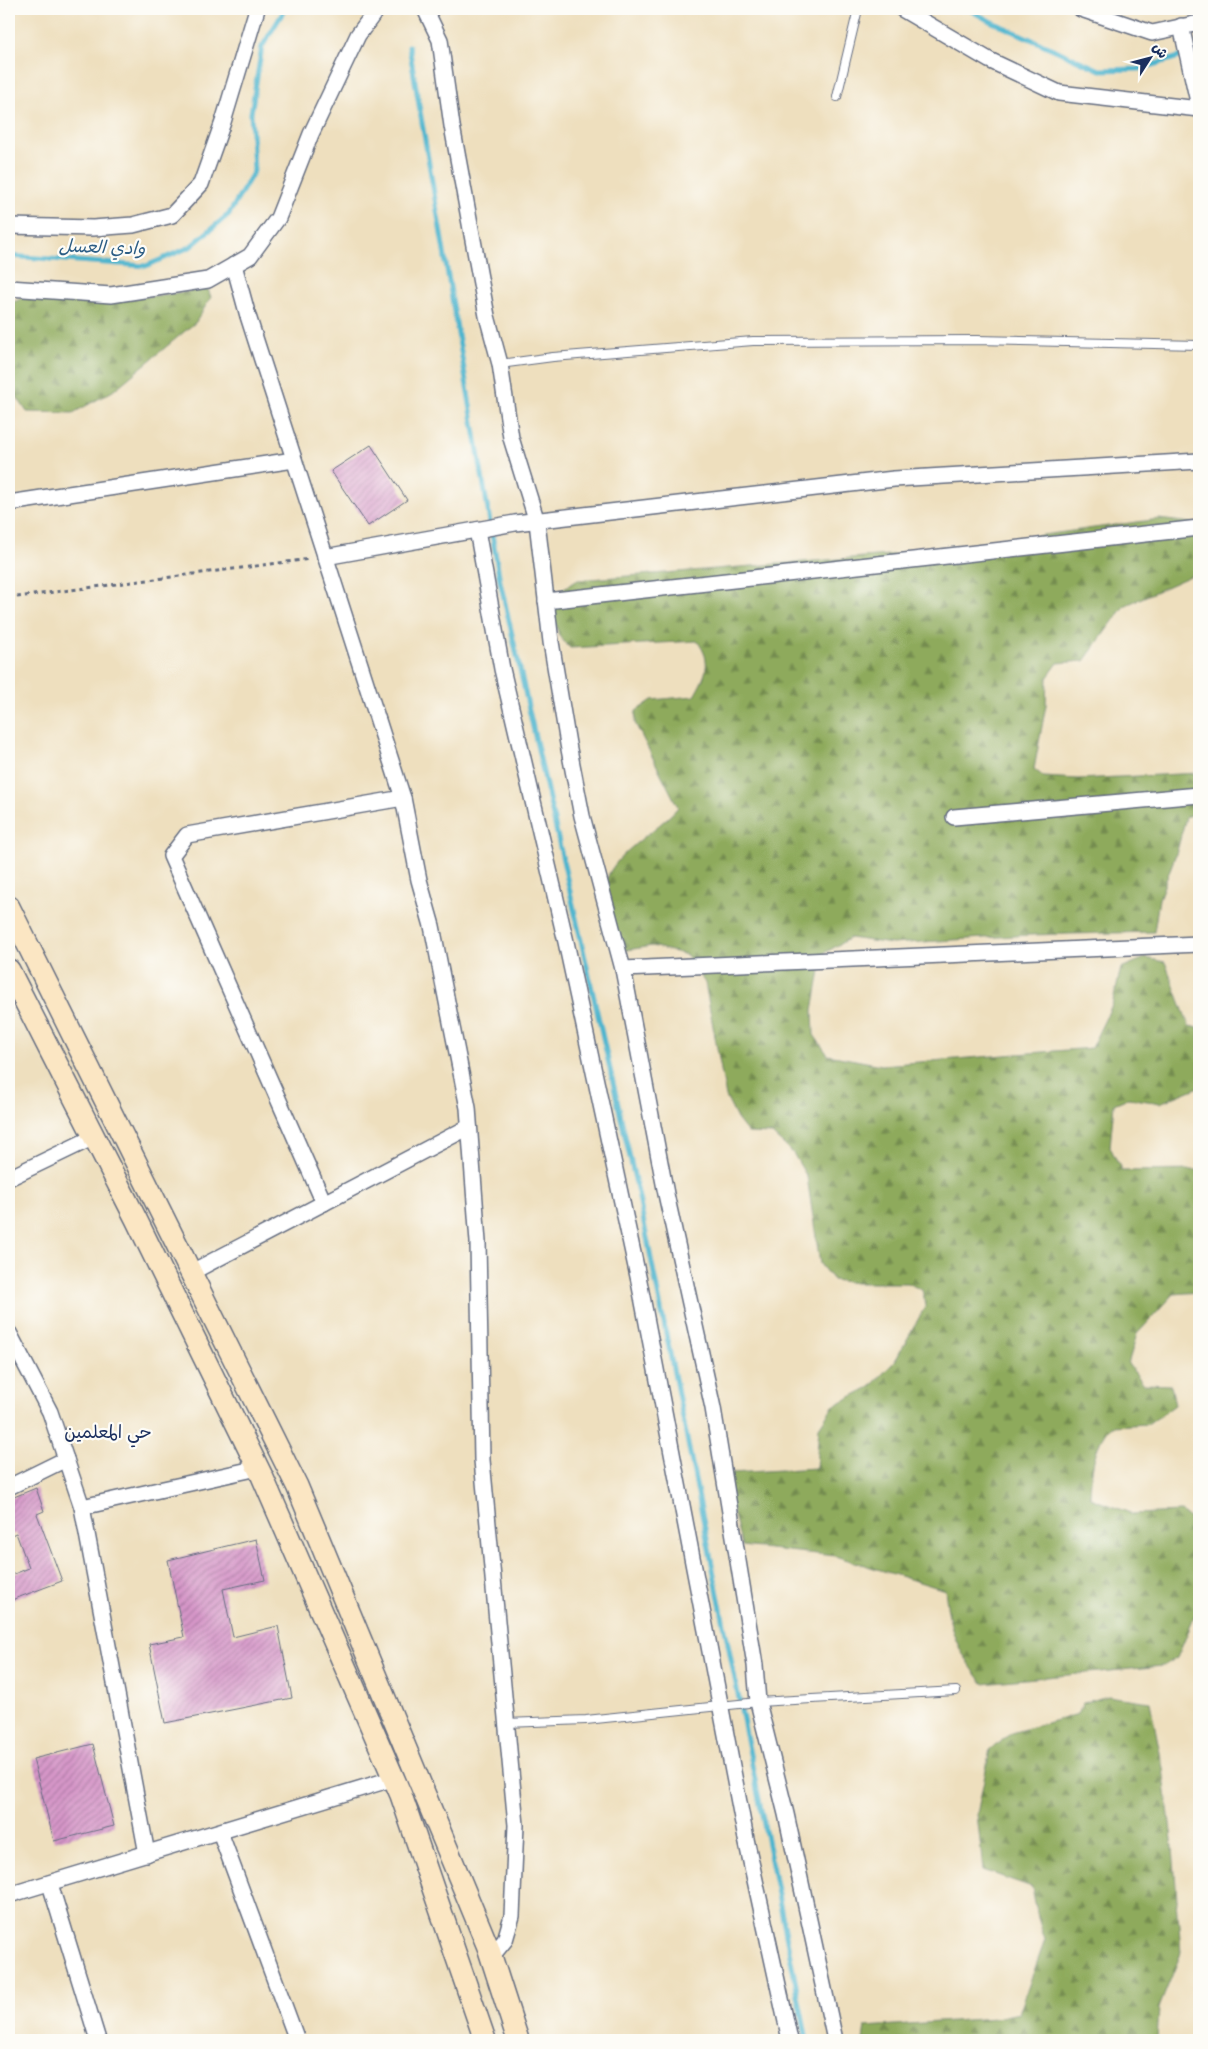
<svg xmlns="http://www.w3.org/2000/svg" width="1208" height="2049" font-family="Sriracha,'Playpen Sans Arabic',sans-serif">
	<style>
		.forest { fill: url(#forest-firs); stroke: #546c5d }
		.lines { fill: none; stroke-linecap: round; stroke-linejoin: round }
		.stream { stroke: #4fb5ce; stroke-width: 5 }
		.building { fill: url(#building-hatch) }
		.service-casing { stroke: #656d80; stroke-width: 10 }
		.minor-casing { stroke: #656d80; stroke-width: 18 }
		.secondary-casing { stroke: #656d80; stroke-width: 24 }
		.path { stroke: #656d80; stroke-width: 3; stroke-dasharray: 4 4; stroke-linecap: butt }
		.service { stroke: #fff; stroke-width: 8 }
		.minor { stroke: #fff; stroke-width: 15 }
		.secondary { stroke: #fbe6c3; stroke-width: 21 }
		.labels { text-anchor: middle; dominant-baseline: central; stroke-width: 4.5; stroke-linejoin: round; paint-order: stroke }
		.water-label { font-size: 18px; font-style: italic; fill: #2d5e85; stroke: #fdfcf7 }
		.neighbourhood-label { font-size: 18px; fill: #1b2f5e; stroke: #fdfcf7 }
	</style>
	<defs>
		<pattern id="forest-firs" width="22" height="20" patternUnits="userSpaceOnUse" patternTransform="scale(1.25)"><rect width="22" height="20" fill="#8eaa5c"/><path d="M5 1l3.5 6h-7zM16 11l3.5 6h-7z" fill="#738b4f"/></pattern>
		<pattern id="building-hatch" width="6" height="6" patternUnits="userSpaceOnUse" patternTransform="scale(1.25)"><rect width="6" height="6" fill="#d696c8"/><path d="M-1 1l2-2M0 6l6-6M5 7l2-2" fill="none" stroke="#ad7ba6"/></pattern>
	</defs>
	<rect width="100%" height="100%" fill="#fdfcf7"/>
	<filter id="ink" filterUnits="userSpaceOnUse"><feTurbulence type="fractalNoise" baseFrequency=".02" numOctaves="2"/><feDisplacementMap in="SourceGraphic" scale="10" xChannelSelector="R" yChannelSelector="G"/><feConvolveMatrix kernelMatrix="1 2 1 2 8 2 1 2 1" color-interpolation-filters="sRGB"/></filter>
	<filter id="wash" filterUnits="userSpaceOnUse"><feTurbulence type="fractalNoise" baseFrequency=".0096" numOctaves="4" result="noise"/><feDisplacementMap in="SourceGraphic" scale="20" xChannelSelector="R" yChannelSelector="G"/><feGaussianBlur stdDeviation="1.12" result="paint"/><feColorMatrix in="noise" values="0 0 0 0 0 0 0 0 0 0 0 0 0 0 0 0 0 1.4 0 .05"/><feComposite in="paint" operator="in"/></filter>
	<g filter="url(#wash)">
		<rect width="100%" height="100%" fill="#eedfbe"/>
		<g class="forest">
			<polygon points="208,289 211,297 196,322 113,391 73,413 27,412 13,391 9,390 9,304 23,298 105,302"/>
			<path d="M1159,519l40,5v43l-4,7 -71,32 -40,55 -26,2 -11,15 -1,27 -12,64 10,8 34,2 121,-6v38l-13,6 -9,34 -18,48 -5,33 -124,3 -138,9 -42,-6 -27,16 -10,56 1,25 14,20 54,10 209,-17 21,-43 9,-37 24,-10 20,4 24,64 10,2v59l-39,16 -32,-5 -14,6 -4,43 12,24 77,-1v122l-25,2 -37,40 -9,30 16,20 27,1 4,20 -26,19 -38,2c-18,20 -20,46 -21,72l43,16 48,-2 9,7 9,18v69l-22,52 -14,8 -180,17c-27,-34 -33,-51 -38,-93l-110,-34 -93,-10 -17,-66 6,-7 85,-5 3,-41 14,-21 37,-19 25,-26 31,-56 -4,-15 -15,-7h-51l-23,-3 -13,-16 -13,-87 -14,-24 -21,-19 -24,-1 -11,-14 -11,-22 -21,-114 -18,-28 -35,-9 -31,5c-4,-17 -15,-49 -15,-65 0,-29 55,-57 72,-79l-43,-84 1,-12 16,-11 42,-4c12,-21 19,-34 3,-55l-127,7 -11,-12 -8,-32 11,-15 16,-9 335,-27z"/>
			<polygon points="1108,1696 1150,1702 1163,1768 1173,1847 1181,1953 1159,2008 1157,2040 863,2040 865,2027 996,2018 1019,2013 1045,1940 1038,1918 1032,1887 983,1870 977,1814 990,1750 1011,1733 1078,1714 1083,1703"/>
		</g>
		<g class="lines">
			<g class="stream">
				<polyline points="968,9 990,21 1100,70 1139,69 1199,51"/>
				<polyline points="409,46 500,581 638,1193 807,2040"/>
				<polyline points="9,256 146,266 190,247 229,214 254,171 251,113 262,47 285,9"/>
			</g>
		</g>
		<g id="blocks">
			<g class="building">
				<polygon points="371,445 407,500 368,526 331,471"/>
				<polygon points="36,1488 44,1511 37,1514 62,1581 9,1601 9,1576 29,1568 16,1533 9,1536 9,1499"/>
				<polygon points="256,1539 265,1580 223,1589 233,1637 278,1626 292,1698 165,1723 149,1644 184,1637 168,1560"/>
				<polygon points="93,1744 114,1826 54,1841 33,1759"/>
			</g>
		</g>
	</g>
	<g filter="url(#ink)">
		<use href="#blocks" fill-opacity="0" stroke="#656d80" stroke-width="1"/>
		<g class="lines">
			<defs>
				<g id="service">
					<polyline points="837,97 858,9"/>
					<polyline points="500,364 553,357 753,341 976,340 1199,345"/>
					<polyline points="506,1723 586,1720 758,1702 956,1691"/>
				</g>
				<g id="minor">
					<polyline points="425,9 440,40 452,126 487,316 500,364 511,438 537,522 551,642 568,744 582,816 623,969 666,1194 713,1408 755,1665 758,1702 786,1814 835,2040"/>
					<polyline points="902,9 989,60 1059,93 1199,109"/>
					<polyline points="1081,9 1152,33 1199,23"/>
					<polyline points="1181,26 1199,106"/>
					<polyline points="9,226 93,228 133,225 172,215 201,184 223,122 257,9"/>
					<polyline points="234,265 248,316 403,798 419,880 432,926 468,1108 478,1242 482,1460 516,1825 512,1916 505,1940 491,1957"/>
					<polyline points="9,288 111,295 208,280 250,256 278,218 311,134 358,35 377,9"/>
					<polyline points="9,503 294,460"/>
					<polyline points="477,530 502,669 566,942 639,1281 746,1839 790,2040"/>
					<polyline points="325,557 515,523 894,479 1199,461"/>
					<polyline points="546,601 1199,528"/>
					<polyline points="954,817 1199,795"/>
					<polyline points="623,969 1199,944"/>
					<polyline points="9,1178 94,1137"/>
					<polyline points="324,1203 171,856 187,835 403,798"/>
					<polyline points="190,1273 469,1127"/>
					<polyline points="9,1333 50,1412 82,1507 147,1854"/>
					<polyline points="9,1487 66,1459"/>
					<polyline points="82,1507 258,1468"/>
					<polyline points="220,1832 297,2040"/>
					<polyline points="50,1884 98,2040"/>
					<polyline points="9,1895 395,1778"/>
				</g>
				<g id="secondary">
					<polyline points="9,907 297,1486 488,1947 518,2040"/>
					<polyline points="9,970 136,1219 262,1476 401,1795 485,2040"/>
				</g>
			</defs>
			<use href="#service" class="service-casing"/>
			<use href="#minor" class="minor-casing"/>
			<use href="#secondary" class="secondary-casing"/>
			<polyline class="path" points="9,598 310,559"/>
			<use href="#service" class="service"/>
			<use href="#minor" class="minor"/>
			<use href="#secondary" class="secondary"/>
		</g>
	</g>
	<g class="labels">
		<g class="water-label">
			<text transform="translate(102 247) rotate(2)">وادي العسل</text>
		</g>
		<g class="neighbourhood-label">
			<text x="108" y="1432">حي المعلمين</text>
		</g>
	</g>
	<rect width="1208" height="2049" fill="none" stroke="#fdfcf7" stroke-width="30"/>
	<g transform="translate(1150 58) rotate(54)" stroke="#fdfcf7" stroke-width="4" paint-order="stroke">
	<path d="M0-4L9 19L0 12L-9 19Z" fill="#1b2f5e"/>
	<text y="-8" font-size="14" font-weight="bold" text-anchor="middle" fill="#1b2f5e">ش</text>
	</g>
</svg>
